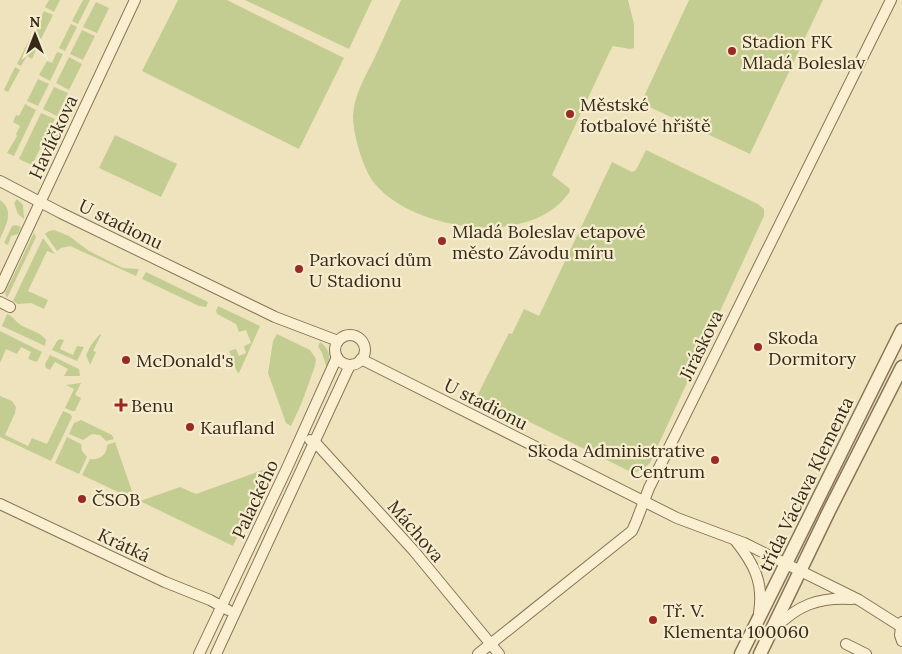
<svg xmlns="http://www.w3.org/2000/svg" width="902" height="654" font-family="Lora,serif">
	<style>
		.green { fill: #c3cd92 }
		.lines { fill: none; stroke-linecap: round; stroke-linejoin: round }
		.minor-casing { stroke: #887456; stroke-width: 12 }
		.tertiary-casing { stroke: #887456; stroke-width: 15 }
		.minor { stroke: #faf0d1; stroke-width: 10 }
		.tertiary { stroke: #faf0d1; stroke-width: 12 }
		.poi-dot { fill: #992a24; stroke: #f6edce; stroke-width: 2 }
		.labels { text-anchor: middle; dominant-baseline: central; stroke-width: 4.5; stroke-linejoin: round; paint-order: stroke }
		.poi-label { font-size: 18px; fill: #372a1b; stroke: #f6edce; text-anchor: start }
		.street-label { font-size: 18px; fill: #372a1b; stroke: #f6edce }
	</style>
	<rect width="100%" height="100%" fill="#efe3be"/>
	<g class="green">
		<polygon points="49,0 60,0 54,12 45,7"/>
		<polygon points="83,0 90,0 78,24 72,21"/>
		<polygon points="178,0 227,0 344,58 299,149 142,71"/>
		<polygon points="245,0 372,0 349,49"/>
		<path d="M401,0h227l6,24v24l-4,1 -17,-3 -3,5 -58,124 17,13 1,3c-37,58 -156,40 -195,-7 -12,-14 -22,-50 -22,-68 1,-21 12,-39 21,-57 9,-20 18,-39 27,-59z"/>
		<polygon points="689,0 823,0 750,154 641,103"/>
		<polygon points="96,2 109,8 97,33 83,27"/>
		<polygon points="44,11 53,15 41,39 32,35"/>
		<polygon points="71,24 77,27 65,51 59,48"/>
		<polygon points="82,30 95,36 83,60 70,54"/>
		<polygon points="30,38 39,43 32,59 27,56 21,66 17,64"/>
		<polygon points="57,52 63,54 50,81 39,75 47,61 52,63"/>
		<polygon points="69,57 82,64 69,90 56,83"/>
		<polygon points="15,67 20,70 8,92 4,90"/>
		<polygon points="38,79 49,84 38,106 27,101"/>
		<polygon points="54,87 68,93 57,116 43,109"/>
		<polygon points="25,104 36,110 14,156 7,153 17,136 16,134 20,126 13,122 16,115 19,116"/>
		<polygon points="69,104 73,106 54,147 46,172 39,169 39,167"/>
		<polygon points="41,113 55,119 32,165 19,159"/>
		<polygon points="115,135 177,164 161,197 99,168"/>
		<polygon points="646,150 758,204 764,209 764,216 650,463 643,469 633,473 477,396 509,333 512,334 524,309 539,316 612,162 632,172 636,170"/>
		<polygon points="17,199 23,205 24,219 18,214 14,203"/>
		<path d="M0,200c15,11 6,25 0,39z"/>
		<polygon points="16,225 21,227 18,234 11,236 8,245 4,243 12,226"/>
		<polygon points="54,230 69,236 89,251 123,268 139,269 136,276 70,246 61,248 57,251 45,234 49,231"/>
		<polygon points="34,233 36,237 7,298 5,293"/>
		<polygon points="43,238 55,254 47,251 28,291 48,300 44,309 31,303 18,304 13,301"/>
		<polygon points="146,272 208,302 206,307 199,306 142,279"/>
		<polygon points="218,306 260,326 239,373 237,372 229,351 236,349 239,356 246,353 244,346 251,343 246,330 239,332 236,324 217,314 216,311"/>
		<path d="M7,314c5,2 6,4 10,8 8,8 22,8 29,18l-1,6 -43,-20z"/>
		<polygon points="0,331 42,352 37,362 28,359 31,352 21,347 17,354 6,349 0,363"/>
		<polygon points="100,334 101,335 93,351 96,352 90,365 86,355 91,345"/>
		<polygon points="277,334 310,350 316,359 315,366 302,402 291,426 286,423 268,373 273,341"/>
		<polygon points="60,339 64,340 60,349 73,355 77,346 84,347 77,361 52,350 57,341"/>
		<path d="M320,342c11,8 11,16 7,27l-5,-16 -4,-7z"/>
		<polygon points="50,355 79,369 80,376 64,376 68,369 55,362 50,370 46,368 45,364"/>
		<polygon points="81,383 75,395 81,398 75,411 72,411 65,408 74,389 66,385"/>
		<polygon points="0,396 12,401 16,407 15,413 5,435 28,446 32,438 47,444 63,411 70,414 72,417 51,461 0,437"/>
		<polygon points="81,420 112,435 114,439 106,441 100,435 92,434 83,440 69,434 74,423"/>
		<polygon points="67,437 81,444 82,451 87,457 79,474 55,463"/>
		<path d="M115,442l20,58 -53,-25 8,-16c10,1 17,-4 17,-14z"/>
		<polygon points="271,467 233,546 140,501 180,487 196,494"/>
	</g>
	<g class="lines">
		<defs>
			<g id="minor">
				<polyline points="0,181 61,213 275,317 338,341"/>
				<polyline points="0,288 135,0"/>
				<polyline points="0,302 10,307"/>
				<circle cx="350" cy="350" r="15"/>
				<polyline points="361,359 677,518 744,543 859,600 900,626"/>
				<polyline points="310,440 314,441 414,551 499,654"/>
				<polyline points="0,504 165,582 210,600 228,610"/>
				<path d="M735,540c19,24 29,42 24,73"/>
				<polyline points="902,622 900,635 902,641"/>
				<path d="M774,629c24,-24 44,-32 78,-30"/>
				<polyline points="846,644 866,654"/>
				<polyline points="199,654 287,468 337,357"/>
				<polyline points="216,654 350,365"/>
				<polyline points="478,654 632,531 636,522 649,488 891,0"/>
			</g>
			<g id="tertiary">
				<polyline points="741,654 902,330"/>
				<polyline points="760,654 830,509 902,367"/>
			</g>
		</defs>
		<use href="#minor" class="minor-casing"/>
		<use href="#tertiary" class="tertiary-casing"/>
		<use href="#minor" class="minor"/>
		<use href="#tertiary" class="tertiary"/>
	</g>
	<g class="poi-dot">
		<circle cx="732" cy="51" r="5"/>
		<circle cx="570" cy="114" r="5"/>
		<circle cx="442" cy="241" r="5"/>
		<circle cx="299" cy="269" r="5"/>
		<circle cx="758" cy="347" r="5"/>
		<circle cx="126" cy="360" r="5"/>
		<path d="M118.5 397.5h5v5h5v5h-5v5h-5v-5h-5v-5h5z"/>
		<circle cx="190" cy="427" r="5"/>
		<circle cx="715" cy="460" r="5"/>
		<circle cx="82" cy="499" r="5"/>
		<circle cx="653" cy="620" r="5"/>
	</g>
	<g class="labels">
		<g class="poi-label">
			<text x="742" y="41">Stadion FK<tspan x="742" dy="21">Mladá Boleslav</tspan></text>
			<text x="580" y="104">Městské<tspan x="580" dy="21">fotbalové hřiště</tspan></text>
			<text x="452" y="231">Mladá Boleslav etapové<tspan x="452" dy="21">město Závodu míru</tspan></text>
			<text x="309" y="259">Parkovací dům<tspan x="309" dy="21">U Stadionu</tspan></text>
			<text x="768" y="337">Skoda<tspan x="768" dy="21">Dormitory</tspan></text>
			<text x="136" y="360">McDonald's</text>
			<text x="131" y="405">Benu</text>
			<text x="200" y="427">Kaufland</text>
			<text x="705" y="450" text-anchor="end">Skoda Administrative<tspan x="705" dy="21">Centrum</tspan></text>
			<text x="92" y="499">ČSOB</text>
			<text x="663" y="610">Tř. V.<tspan x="663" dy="21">Klementa 100060</tspan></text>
		</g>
		<g class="street-label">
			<text transform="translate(53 137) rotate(-65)">Havlíčkova</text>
			<text transform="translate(121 224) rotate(26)">U stadionu</text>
			<text transform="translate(701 345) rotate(-64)">Jiráskova</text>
			<text transform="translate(486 404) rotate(27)">U stadionu</text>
			<text transform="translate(806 484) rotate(-64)">třída Václava Klementa</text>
			<text transform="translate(255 499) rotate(-65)">Palackého</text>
			<text transform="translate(416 531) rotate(49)">Máchova</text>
			<text transform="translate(124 545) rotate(25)">Krátká</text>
		</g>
	</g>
	<g transform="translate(35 35)" stroke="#f6edce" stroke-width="4" paint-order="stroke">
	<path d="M0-4L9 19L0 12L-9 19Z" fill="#372a1b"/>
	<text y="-8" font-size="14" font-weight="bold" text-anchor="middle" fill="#372a1b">N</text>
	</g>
</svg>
